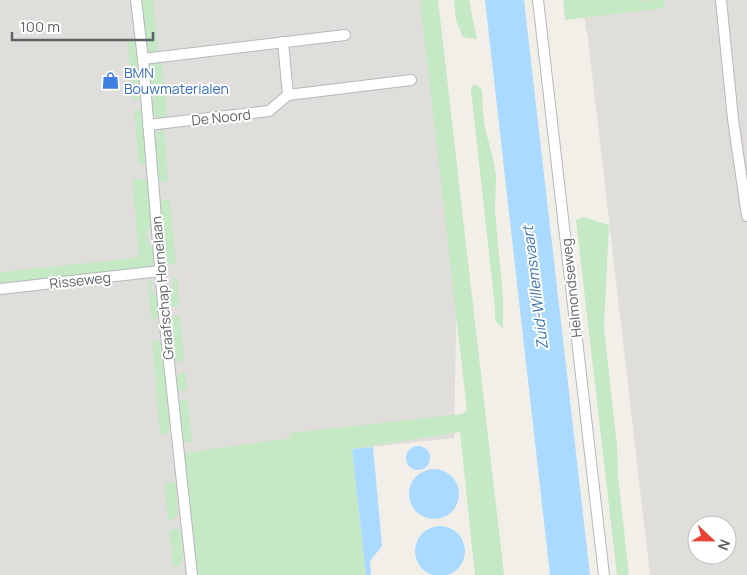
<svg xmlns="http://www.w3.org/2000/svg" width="747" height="575" font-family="Manrope,sans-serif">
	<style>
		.industrial { fill: #e0deda; fill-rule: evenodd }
		.green { fill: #c5e8c5 }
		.water { fill: #aadaff }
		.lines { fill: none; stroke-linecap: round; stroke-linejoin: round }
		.minor-casing { stroke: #b5b8bc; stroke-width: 12 }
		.minor { stroke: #fff; stroke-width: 10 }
		.labels { text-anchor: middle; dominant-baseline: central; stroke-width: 4; stroke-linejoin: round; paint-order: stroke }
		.shop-label { font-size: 14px; fill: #366cbe; stroke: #fff; text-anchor: start }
		.street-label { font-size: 14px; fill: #5f6368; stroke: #fff }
		.water-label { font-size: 15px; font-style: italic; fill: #4174aa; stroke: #fff }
	</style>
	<rect width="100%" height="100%" fill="#f1efe8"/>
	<g class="industrial">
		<polygon points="0,0 430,0 458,232 454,438 216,464 225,575 0,575"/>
		<path d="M581,0h166v575h-97l-62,-536zM697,525h30v30h-30z"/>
	</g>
	<g class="green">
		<polygon points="142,0 153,0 158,51 149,52 147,50"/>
		<polygon points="420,0 438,0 504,575 475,575 460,432 352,449 366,575 195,575 184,455 185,453 290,438 290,433 453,415 462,414 467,410"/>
		<polygon points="454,0 469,0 477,39 463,37 456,20"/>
		<polygon points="563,0 642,0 642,1 664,0 665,8 565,20"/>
		<polygon points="127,39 133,39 137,46 141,95 139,100 134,101"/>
		<path d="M162,61l2,24c-1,0 -8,1 -9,0 -6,-1 -8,-14 -5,-19 2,-4 8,-4 12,-5z"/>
		<polygon points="477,85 482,90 483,113 485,128 494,163 496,176 495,211 503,298 503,328 495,321 495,309 471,89 472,86"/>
		<path d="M165,92l2,25c-16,3 -14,-3 -16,-17 3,-7 8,-7 14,-8z"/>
		<polygon points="140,109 143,113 147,161 144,165 139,166 134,110"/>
		<polygon points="161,129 164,129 168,181 161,182 158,180 155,135 157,132"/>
		<polygon points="132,179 146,179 148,182 153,227 147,232 148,245 154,246 155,260 151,268 0,283 0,272 117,260 139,257"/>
		<polygon points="163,200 170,200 176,264 168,265 166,264 161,205"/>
		<polygon points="583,217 609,225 604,327 617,447 618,476 629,575 617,575 576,220"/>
		<polygon points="174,277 177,277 179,306 173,307 170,306 169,297"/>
		<polygon points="148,281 151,281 152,290 158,300 159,317 151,319"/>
		<path d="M173,316h7l4,46c-5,0 -7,-1 -10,-5l-3,-36z"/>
		<polygon points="162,340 170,429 166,434 160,435 152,341"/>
		<path d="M180,373h6l1,17c-2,0 -6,1 -8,0 -5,-2 -2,-13 1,-17z"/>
		<polygon points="188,399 192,442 185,443 181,440 178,405 181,400"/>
		<path d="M175,482l3,31c-2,5 -5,6 -10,7l-4,-37z"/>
		<polygon points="180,529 183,559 179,566 173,567 169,530"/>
	</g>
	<g class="water">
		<polygon points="485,0 524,0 590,575 550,575"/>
		<circle cx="418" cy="458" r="12"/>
		<polygon points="373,447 382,546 370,561 371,575 366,575 352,449"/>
		<circle cx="434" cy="494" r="25"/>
		<circle cx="440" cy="551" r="25"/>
	</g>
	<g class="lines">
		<defs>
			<g id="minor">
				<polyline points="136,0 143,59 164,316 192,575"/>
				<polyline points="538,0 604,575"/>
				<polyline points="721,0 733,119 747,216"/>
				<polyline points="283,42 288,95"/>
				<polyline points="143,59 345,35"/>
				<polyline points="148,125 269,111 288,95 411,80"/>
				<polyline points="0,289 160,271"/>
			</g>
		</defs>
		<use href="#minor" class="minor-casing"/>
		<use href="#minor" class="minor"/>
	</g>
	<defs>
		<symbol id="shop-bare" viewBox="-9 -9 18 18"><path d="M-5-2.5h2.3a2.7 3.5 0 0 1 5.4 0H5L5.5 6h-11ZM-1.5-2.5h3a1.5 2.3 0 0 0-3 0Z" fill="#3f7fe0" stroke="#fff" stroke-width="2.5" paint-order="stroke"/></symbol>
	</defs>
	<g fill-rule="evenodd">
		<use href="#shop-bare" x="98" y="68" width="25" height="25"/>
	</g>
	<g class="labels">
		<g class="shop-label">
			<text x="124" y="72">BMN<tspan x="124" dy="16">Bouwmaterialen</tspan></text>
		</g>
		<g class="street-label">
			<text transform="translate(221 117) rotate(-6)">De Noord</text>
			<text transform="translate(80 280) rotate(-6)">Risseweg</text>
			<text transform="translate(162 288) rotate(-95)">Graafschap Hornelaan</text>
			<text transform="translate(571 288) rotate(-96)">Helmondseweg</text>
		</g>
		<g class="water-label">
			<text transform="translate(535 288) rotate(-97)">Zuid-Willemsvaart</text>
		</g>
	</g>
	<g transform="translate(712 540) rotate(112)"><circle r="24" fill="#ffffff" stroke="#bfc1c3"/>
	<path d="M0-4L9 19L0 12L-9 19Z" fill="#ea4335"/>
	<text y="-8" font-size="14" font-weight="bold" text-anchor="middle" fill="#5f6368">N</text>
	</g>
	<path d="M12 32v8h141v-8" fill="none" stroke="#5f6368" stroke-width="2.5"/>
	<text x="20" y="32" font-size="15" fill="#5f6368" stroke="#ffffff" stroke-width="4" paint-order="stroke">100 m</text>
</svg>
